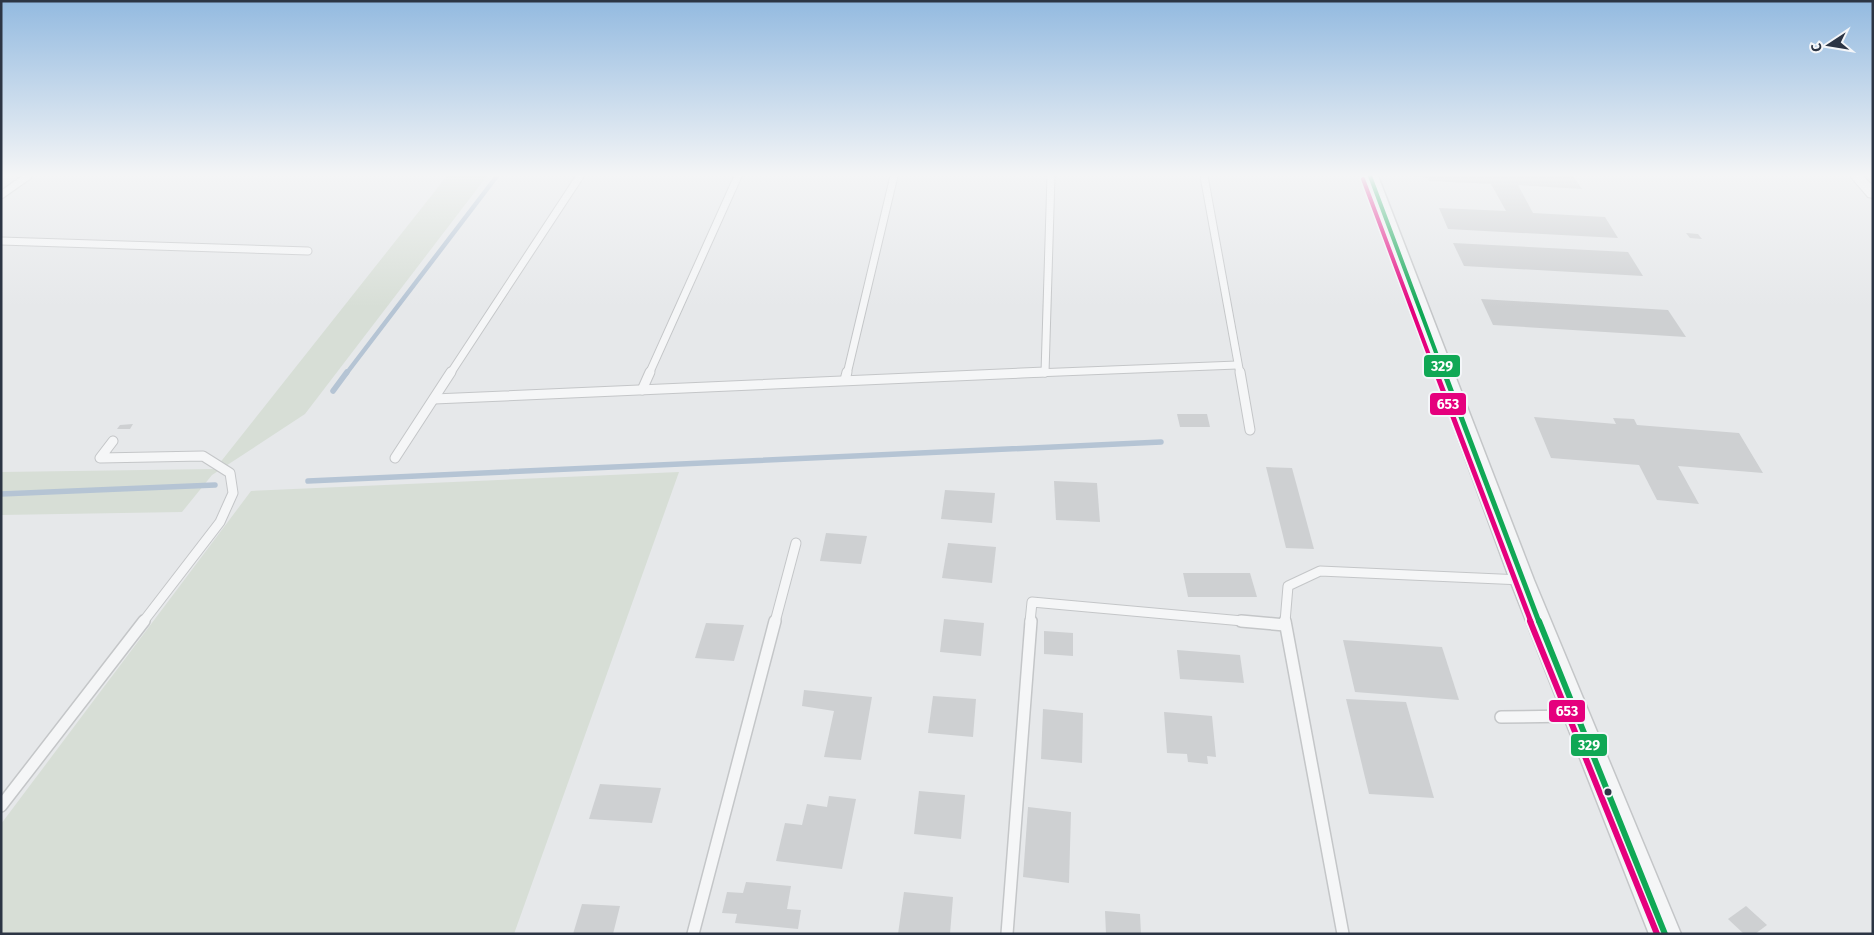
<svg xmlns="http://www.w3.org/2000/svg" width="1874" height="935" font-family="'Fira Sans',sans-serif">
	<style>
		.green { fill: #d7ded6 }
		.lines { fill: none; stroke-linecap: round; stroke-linejoin: round }
		.stream-far1 { stroke: #b5c4d4; stroke-width: 4.5 }
		.stream { stroke: #b5c4d4; stroke-width: 5.5 }
		.building { fill: #ced0d2 }
		.service-far2-casing { stroke: #c4c6c8; stroke-width: 9 }
		.service-far1-casing { stroke: #c4c6c8; stroke-width: 11 }
		.service-casing { stroke: #c4c6c8; stroke-width: 14 }
		.minor-casing { stroke: #c4c6c8; stroke-width: 2 }
		.tertiary-casing { stroke: #c4c6c8; stroke-width: 3 }
		.service-far2 { stroke: #f5f6f7; stroke-width: 7 }
		.service-far1 { stroke: #f5f6f7; stroke-width: 9 }
		.service { stroke: #f5f6f7; stroke-width: 11 }
		.minor { fill: #f5f6f7; fill-rule: evenodd }
		.tertiary { fill: #f5f6f7; fill-rule: evenodd }
		.bus-1-far2-casing { stroke: #f4f6f9; stroke-width: 7 }
		.bus-1-far1-casing { stroke: #f4f6f9; stroke-width: 9 }
		.bus-1-casing { stroke: #f4f6f9; stroke-width: 10 }
		.bus-2-far2-casing { stroke: #f4f6f9; stroke-width: 7 }
		.bus-2-far1-casing { stroke: #f4f6f9; stroke-width: 9 }
		.bus-2-casing { stroke: #f4f6f9; stroke-width: 10 }
		.bus-1-far2 { stroke: #10a855; stroke-width: 4 }
		.bus-1-far1 { stroke: #10a855; stroke-width: 5 }
		.bus-1 { stroke: #10a855; stroke-width: 6 }
		.bus-2-far2 { stroke: #e5007d; stroke-width: 4 }
		.bus-2-far1 { stroke: #e5007d; stroke-width: 5 }
		.bus-2 { stroke: #e5007d; stroke-width: 6 }
		.bus-dot { fill: #2c3544; stroke: #f4f6f9; stroke-width: 2 }
		.line-badge { stroke: #f4f6f9; stroke-width: 2 }
		.badge-label { font-size: 14px; text-anchor: middle; font-weight: bold; fill: #fff }
	</style>
	<rect width="100%" height="100%" fill="#e6e8ea"/>
	<g class="green">
		<polygon points="447,176 487,176 305,414 212,475 182,512 1,515 1,472 215,469"/>
		<polygon points="679,472 514,934 1,934 1,824 251,491"/>
	</g>
	<g class="lines">
		<polyline class="stream-far1" points="346,374 497,176"/>
		<g class="stream">
			<polyline points="333,391 347,372"/>
			<polyline points="308,481 1161,442"/>
			<polyline points="1,494 215,485"/>
		</g>
	</g>
	<g class="building">
		<polygon points="1415,176 1573,176 1582,189 1518,185 1533,213 1605,217 1618,238 1448,229 1439,208 1506,211 1491,184 1429,181 1427,178"/>
		<polygon points="1686,233 1698,234 1702,239 1690,238"/>
		<polygon points="1453,243 1628,252 1643,276 1464,266"/>
		<polygon points="1481,299 1668,310 1686,337 1493,325"/>
		<polygon points="1177,414 1207,414 1210,427 1180,427"/>
		<polygon points="1534,417 1616,424 1613,418 1634,419 1637,425 1739,433 1763,473 1678,466 1699,504 1657,500 1639,465 1551,458"/>
		<polygon points="133,424 130,429 117,429 120,425"/>
		<polygon points="1266,467 1292,468 1314,549 1286,548"/>
		<polygon points="1054,481 1097,483 1100,522 1056,520"/>
		<polygon points="945,490 995,493 992,523 941,519"/>
		<polygon points="826,533 867,536 861,564 820,561"/>
		<polygon points="948,543 996,547 992,583 942,578"/>
		<polygon points="1183,573 1250,573 1257,597 1188,597"/>
		<polygon points="944,619 984,623 981,656 940,652"/>
		<polygon points="706,623 744,625 734,661 695,658"/>
		<polygon points="1044,631 1073,633 1073,656 1044,654"/>
		<polygon points="1343,640 1442,647 1459,700 1355,692"/>
		<polygon points="1177,650 1240,655 1244,683 1180,679"/>
		<polygon points="804,690 872,697 861,760 824,757 834,711 802,706"/>
		<polygon points="933,696 976,699 973,737 928,733"/>
		<polygon points="1346,699 1406,702 1434,798 1369,794"/>
		<polygon points="1043,709 1083,713 1082,763 1041,759"/>
		<polygon points="1164,712 1212,716 1216,757 1207,756 1208,764 1188,762 1187,754 1167,753"/>
		<polygon points="600,784 661,788 652,823 589,819"/>
		<polygon points="919,791 965,795 961,839 914,834"/>
		<polygon points="829,796 856,799 842,869 776,861 785,823 802,825 807,804 827,807"/>
		<polygon points="1028,807 1071,812 1069,883 1023,877"/>
		<polygon points="746,882 791,886 787,909 801,910 798,929 735,923 737,914 722,913 727,892 743,893"/>
		<polygon points="904,892 953,897 950,934 898,934"/>
		<polygon points="582,904 620,906 613,934 573,934"/>
		<polygon points="1746,906 1767,925 1755,934 1744,934 1728,919"/>
		<polygon points="1105,911 1140,914 1141,934 1106,934"/>
	</g>
	<g class="lines">
		<defs>
			<g id="service-far2">
				<polyline points="1204,176 1240,374"/>
				<polyline points="1,195 28,176"/>
				<polyline points="1,241 308,251"/>
				<polyline points="1045,373 1051,176"/>
				<polyline points="450,374 580,176"/>
				<polyline points="649,374 738,176"/>
				<polyline points="847,374 894,176"/>
				<polyline points="1012,374 1237,365"/>
			</g>
			<g id="service-far1">
				<polyline points="1240,372 1250,430"/>
				<polyline points="845,380 847,372"/>
				<polyline points="642,390 650,372"/>
				<polyline points="434,399 1045,372"/>
				<polyline points="113,441 100,458 203,456 230,473 233,493 220,522 143,622"/>
				<polyline points="395,458 451,372"/>
				<polyline points="775,622 796,543"/>
				<polyline points="1030,622 1032,602 1254,622"/>
				<polyline points="1285,622 1288,586 1320,571 1522,580"/>
			</g>
			<g id="service">
				<polyline points="1241,621 1285,625"/>
				<polyline points="1285,621 1343,934"/>
				<polyline points="1501,717 1574,716"/>
				<polyline points="1,806 144,621"/>
				<polyline points="693,934 775,621"/>
				<polyline points="1007,934 1031,621"/>
			</g>
			<polygon id="minor" points="1850,176 1863,176 1873,186 1873,198 1868,197"/>
			<polygon id="tertiary" points="1362,176 1378,176 1534,580 1681,934 1649,934 1510,580"/>
		</defs>
		<use href="#service-far2" class="service-far2-casing"/>
		<use href="#service-far1" class="service-far1-casing"/>
		<use href="#service" class="service-casing"/>
		<use href="#minor" class="minor-casing"/>
		<use href="#tertiary" class="tertiary-casing"/>
		<use href="#service-far2" class="service-far2"/>
		<use href="#service-far1" class="service-far1"/>
		<use href="#service" class="service"/>
		<use href="#minor" class="minor"/>
		<use href="#tertiary" class="tertiary"/>
		<defs>
			<polyline id="bus-1-far2" points="1370,176 1444,374"/>
			<polyline id="bus-1-far1" points="1444,372 1539,622"/>
			<polyline id="bus-1" points="1539,621 1665,934"/>
			<polyline id="bus-2-far2" points="1363,179 1436,374"/>
			<polyline id="bus-2-far1" points="1436,372 1531,622"/>
			<polyline id="bus-2" points="1530,621 1657,934"/>
		</defs>
		<use href="#bus-1-far2" class="bus-1-far2-casing"/>
		<use href="#bus-1-far1" class="bus-1-far1-casing"/>
		<use href="#bus-1" class="bus-1-casing"/>
		<use href="#bus-2-far2" class="bus-2-far2-casing"/>
		<use href="#bus-2-far1" class="bus-2-far1-casing"/>
		<use href="#bus-2" class="bus-2-casing"/>
		<use href="#bus-1-far2" class="bus-1-far2"/>
		<use href="#bus-1-far1" class="bus-1-far1"/>
		<use href="#bus-1" class="bus-1"/>
		<use href="#bus-2-far2" class="bus-2-far2"/>
		<use href="#bus-2-far1" class="bus-2-far1"/>
		<use href="#bus-2" class="bus-2"/>
	</g>
	<linearGradient id="sky" x2="0" y2="1"><stop stop-color="#93bae0"/><stop offset="0.57" stop-color="#f4f5f6"/><stop offset="1" stop-color="#f4f5f6" stop-opacity="0"/></linearGradient>
	<rect width="1874" height="307" fill="url(#sky)"/>
	<circle class="bus-dot" cx="1608" cy="792" r="4.5"/>
	<g class="line-badge">
		<rect x="1423" y="354" width="38" height="24" rx="5" fill="#10a855"/>
		<rect x="1429" y="392" width="38" height="24" rx="5" fill="#e5007d"/>
		<rect x="1548" y="699" width="38" height="24" rx="5" fill="#e5007d"/>
		<rect x="1570" y="733" width="38" height="24" rx="5" fill="#10a855"/>
	</g>
	<g class="badge-label">
		<text x="1442" y="371">329</text>
		<text x="1448" y="409">653</text>
		<text x="1567" y="716">653</text>
		<text x="1589" y="750">329</text>
	</g>
	<rect width="1874" height="935" fill="none" stroke="#2c3544" stroke-width="5"/>
	<g transform="translate(1829 45) rotate(258)" stroke="#f4f6f9" stroke-width="4" paint-order="stroke">
	<path d="M0-4L9 19L0 12L-9 19Z" fill="#2c3544"/>
	<text y="-8" font-size="14" font-weight="bold" text-anchor="middle" fill="#2c3544">С</text>
	</g>
</svg>
